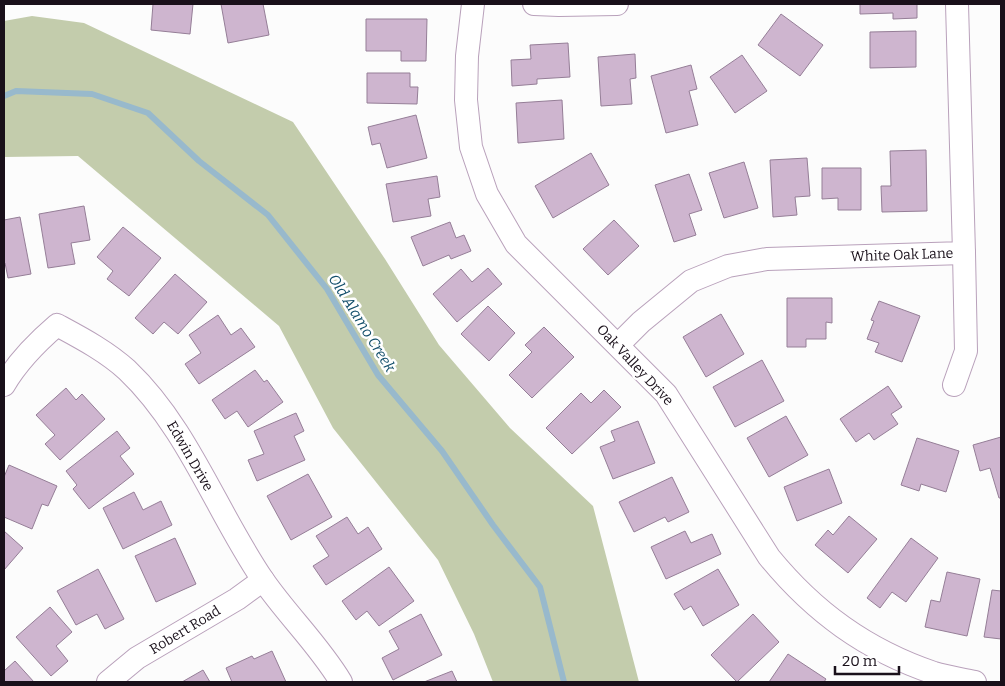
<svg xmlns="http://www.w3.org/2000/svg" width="1005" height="686" font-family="Bitter,serif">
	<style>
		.forest { fill: #c3ccac }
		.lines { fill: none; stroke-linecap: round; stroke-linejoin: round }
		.stream { stroke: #98b9cc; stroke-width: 6 }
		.building { fill: #ceb5cf; stroke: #957e97 }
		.minor-casing { stroke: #b9a1bb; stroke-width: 24 }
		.minor { stroke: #fff; stroke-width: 22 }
		.labels { text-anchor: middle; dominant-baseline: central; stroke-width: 5; stroke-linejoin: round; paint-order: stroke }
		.street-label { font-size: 14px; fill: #19101a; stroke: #fff }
		.water-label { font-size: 15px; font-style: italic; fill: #124e6a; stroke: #fff }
	</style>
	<rect width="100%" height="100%" fill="#fcfcfc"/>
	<polygon class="forest" points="32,16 84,23 293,122 385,259 439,345 510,428 593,506 639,682 493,682 474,634 438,560 333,428 279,326 78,156 4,157 4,21"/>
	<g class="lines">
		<polyline class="stream" points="4,96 16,91 92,94 148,113 199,161 268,215 327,289 378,375 442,451 493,525 540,587 564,682"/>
	</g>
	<g class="building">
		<polygon points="153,4 193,4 190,34 151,30"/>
		<polygon points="221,4 263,4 269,35 228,43"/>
		<polygon points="860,4 917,4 917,18 893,19 893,13 860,14"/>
		<polygon points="781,14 823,45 800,76 758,45"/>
		<polygon points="366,19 427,19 426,61 401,61 401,51 366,51"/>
		<polygon points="916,31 916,67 870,68 870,32"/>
		<polygon points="568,43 570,77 537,79 537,84 512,86 511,60 531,59 530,45"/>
		<polygon points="635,54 636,78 630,79 632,104 601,106 598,57"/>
		<polygon points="742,55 767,91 735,113 710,77"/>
		<polygon points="691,65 697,89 689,91 698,125 666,133 651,76"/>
		<polygon points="367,73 410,73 410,87 418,87 417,104 367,103"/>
		<polygon points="562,100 564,139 518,143 516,103"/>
		<polygon points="416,115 427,158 387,168 380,143 372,145 368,127"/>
		<polygon points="926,150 927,211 882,212 881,186 891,186 890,151"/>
		<polygon points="591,153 609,185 553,218 535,186"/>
		<polygon points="807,158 810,196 795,197 797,215 773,217 770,160"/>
		<polygon points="744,162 758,208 724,218 709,173"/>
		<polygon points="822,168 861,168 861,210 838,210 838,198 822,199"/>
		<polygon points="689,174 702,210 689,214 696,235 674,242 655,185"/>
		<polygon points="437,176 440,197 428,199 431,216 393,222 386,184"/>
		<polygon points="84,206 90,240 71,243 75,264 48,268 39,214"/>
		<polygon points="20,217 31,274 8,278 5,263 4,263 4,220"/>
		<polygon points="614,220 639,246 608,275 583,249"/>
		<polygon points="450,222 456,238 464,235 471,251 451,259 449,255 423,266 411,237"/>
		<polygon points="123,227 161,258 129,296 107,279 113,271 97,257"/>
		<polygon points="488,268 502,284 457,322 433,294 461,269 472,282"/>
		<polygon points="175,274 207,302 178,334 164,322 153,334 135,318"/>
		<polygon points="787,298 832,298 832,323 826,322 826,339 806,339 806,347 787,347"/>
		<polygon points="879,301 920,316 902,362 875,352 879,343 867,339 874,321 871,320"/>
		<polygon points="488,306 515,333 489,361 461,334"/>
		<polygon points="721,314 744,354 706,377 683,337"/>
		<polygon points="218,315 231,335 241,328 255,347 199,384 185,364 201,353 189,335"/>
		<polygon points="544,327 574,357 532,398 509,375 532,352 525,345"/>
		<polygon points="762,360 784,401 735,427 713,387"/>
		<polygon points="255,370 264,382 267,380 283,402 248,427 237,411 225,419 212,400"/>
		<polygon points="888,386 902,407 891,414 898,424 874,440 869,433 856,442 840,419"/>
		<polygon points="66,388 76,400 82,394 105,419 60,460 45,444 55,435 36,415"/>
		<polygon points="604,390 621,407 572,454 546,428 581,393 591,403"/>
		<polygon points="296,413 304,431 294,436 305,460 257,481 248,460 264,454 254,431"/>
		<polygon points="786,416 808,455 769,477 747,438"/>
		<polygon points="638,421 655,463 613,479 600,447 615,441 611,431"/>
		<polygon points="117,431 130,448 120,456 134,474 89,509 73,489 77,485 66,471"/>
		<polygon points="1001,437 1001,498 999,498 990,468 980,471 973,445"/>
		<polygon points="917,438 959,451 946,492 921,484 919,491 901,485"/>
		<polygon points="9,465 57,486 48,506 42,504 32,529 4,517 4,477"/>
		<polygon points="829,469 842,503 797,521 784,487"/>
		<polygon points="308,474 332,517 291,540 267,496"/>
		<polygon points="672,477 689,512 668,522 665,517 634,532 619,502"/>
		<polygon points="134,492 143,510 161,501 172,525 123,549 103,508"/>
		<polygon points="849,516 877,539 848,573 815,545 828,530 833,535"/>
		<polygon points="347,517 358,534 368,527 382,549 326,585 313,566 329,556 316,536"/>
		<polygon points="4,531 23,548 4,570"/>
		<polygon points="685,531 691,543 712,534 721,554 666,579 651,547"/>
		<polygon points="175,538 196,584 156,602 135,556"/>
		<polygon points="911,538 938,558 906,602 892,592 880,608 867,598"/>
		<polygon points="389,567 414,601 379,626 367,611 356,620 342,601"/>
		<polygon points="98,569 124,619 105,629 97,614 76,625 57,591"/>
		<polygon points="718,569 739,605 703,626 691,606 684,610 674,594"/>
		<polygon points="947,572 980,579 967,636 925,627 931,600 940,602"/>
		<polygon points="992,590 1001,591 1001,639 984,637"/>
		<polygon points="50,607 72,632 56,646 68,661 51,676 16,637"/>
		<polygon points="421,614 442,655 393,680 382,658 399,649 389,631"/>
		<polygon points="753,614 779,642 737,682 711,655"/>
		<polygon points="272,651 286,682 232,682 226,668 252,656 254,659"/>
		<polygon points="788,654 826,679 824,682 769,682"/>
		<polygon points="15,661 34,682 4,682 4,671"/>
		<polygon points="203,670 210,682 182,682"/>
		<polygon points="452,671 457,682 424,682"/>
	</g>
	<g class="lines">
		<defs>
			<g id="minor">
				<path d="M473,4l-6,52 -1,44 5,47 16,47 29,50 150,150 103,163c45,55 97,93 165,116 13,4 28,6 41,9"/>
				<polyline points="534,4 559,5 617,4"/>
				<polyline points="618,345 641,322 691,281 728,266 767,259 964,253 957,4"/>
				<path d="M4,385c14,-24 32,-42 53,-60 24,13 49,26 70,45 61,58 89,141 136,210 24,35 56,65 78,102"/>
				<polyline points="954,385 966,351 964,253"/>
				<polyline points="108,682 137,658 237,599 263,580"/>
			</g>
		</defs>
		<use href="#minor" class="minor-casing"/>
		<use href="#minor" class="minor"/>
	</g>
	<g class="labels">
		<g class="street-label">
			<text transform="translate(902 255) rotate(-2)">White Oak Lane</text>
			<text transform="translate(635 365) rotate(47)">Oak Valley Drive</text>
			<text transform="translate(190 456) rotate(60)">Edwin Drive</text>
			<text transform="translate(185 630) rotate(-31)">Robert Road</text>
		</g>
		<g class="water-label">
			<text transform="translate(362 323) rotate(58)">Old Alamo Creek</text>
		</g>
	</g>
	<rect width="1005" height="686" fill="none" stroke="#19101a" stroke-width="10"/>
	<path d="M835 666v8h64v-8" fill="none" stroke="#19101a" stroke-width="2.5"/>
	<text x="842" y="666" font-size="15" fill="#19101a" stroke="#ffffff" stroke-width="4" paint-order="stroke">20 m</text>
</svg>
